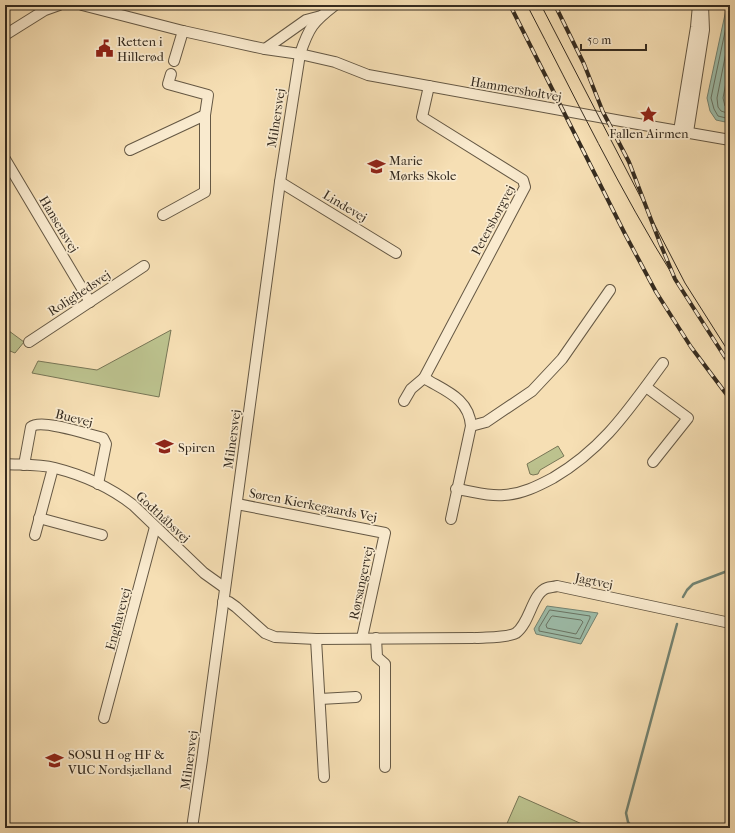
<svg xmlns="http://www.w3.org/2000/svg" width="735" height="833" font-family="'IM FELL French Canon',serif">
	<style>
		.green { fill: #bcc28e; stroke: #787656 }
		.water { fill: #9dbdaa; stroke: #738372 }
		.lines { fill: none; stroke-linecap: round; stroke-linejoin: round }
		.shore { stroke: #697464; stroke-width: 1 }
		.stream { stroke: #738372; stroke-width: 2.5 }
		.minor-casing { stroke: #655844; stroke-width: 12 }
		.minor { stroke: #f9eace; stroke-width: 10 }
		.tram { stroke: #352b1f; stroke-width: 1 }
		.rail-casing { stroke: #352b1f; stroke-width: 4 }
		.rail { stroke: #f9eace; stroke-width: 2.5; stroke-dasharray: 8; stroke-linecap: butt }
		.labels { text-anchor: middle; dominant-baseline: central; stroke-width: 3.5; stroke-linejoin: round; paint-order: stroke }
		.poi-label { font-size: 13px; fill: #352b1f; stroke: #f9eace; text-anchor: start }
		.street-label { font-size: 13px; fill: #352b1f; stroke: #f9eace }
	</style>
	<rect width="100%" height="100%" fill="#f6dfb4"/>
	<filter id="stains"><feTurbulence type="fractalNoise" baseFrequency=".005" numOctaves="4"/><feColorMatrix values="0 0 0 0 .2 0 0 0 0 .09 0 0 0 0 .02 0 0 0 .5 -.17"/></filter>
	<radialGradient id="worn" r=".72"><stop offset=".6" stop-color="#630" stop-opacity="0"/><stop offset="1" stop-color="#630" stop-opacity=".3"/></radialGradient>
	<g class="green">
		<polygon points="5,328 24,342 15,353 5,349"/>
		<polygon points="171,330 159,397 32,373 38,361 97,370"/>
		<polygon points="558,446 564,456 540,470 538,474 533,475 530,474 527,464"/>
		<polygon points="519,796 591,828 505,828"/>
	</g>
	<g class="water">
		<polygon points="727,5 730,5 730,123 716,120 710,111 707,98"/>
		<polygon points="547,606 598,613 581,644 536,634 534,629"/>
	</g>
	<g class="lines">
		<g class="shore">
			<polyline points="730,8 711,98 714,109 718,116 730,119"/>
			<polyline points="730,32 717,98 718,107 721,111 730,114"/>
			<polyline points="730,62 723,98 725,106 730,108"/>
			<polygon points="550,610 590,616 590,618 580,639 539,631 539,628"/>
			<polygon points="553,616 581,620 583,622 576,634 547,628 546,625 551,617"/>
		</g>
		<g class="stream">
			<polyline points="683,597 687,590 693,584 730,570"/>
			<polyline points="633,828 628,822 626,813 677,624"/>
		</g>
		<defs>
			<g id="minor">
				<polyline points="82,5 183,31 265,49 300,54 335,62 368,75 621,121 730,140"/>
				<polyline points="5,35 45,10 59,5"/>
				<polyline points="265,49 306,20 321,16"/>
				<polyline points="174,61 183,31"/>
				<polyline points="679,131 696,27 698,5"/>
				<polyline points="688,132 704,30 703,5"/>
				<polyline points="130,150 205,115"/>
				<polyline points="5,159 90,302"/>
				<polyline points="280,182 396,253"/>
				<polyline points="163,215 205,192 205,115 208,95 168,84 171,74"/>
				<polyline points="29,342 144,266"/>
				<path d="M424,378c21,13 45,20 47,48l-20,93"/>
				<polyline points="646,387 688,418 653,462"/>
				<polyline points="404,401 411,389 424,378 525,187 523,180 422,117 429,86"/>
				<polyline points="471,426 486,422 532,391 562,359 610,290"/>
				<path d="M5,464c16,1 34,0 50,4 28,7 56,20 78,37l71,68 21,15"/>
				<path d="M24,465l7,-38c10,-9 58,8 72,11l3,6 -8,40"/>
				<path d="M456,489c16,2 33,8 48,6 18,-1 34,-9 49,-17 51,-30 76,-69 110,-115"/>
				<polyline points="237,504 385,533 362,638"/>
				<polyline points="39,518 102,535"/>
				<polyline points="35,535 53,468"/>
				<polyline points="223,602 229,602 236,607 265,633 275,637 316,639 473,638"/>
				<polyline points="376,638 377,657 385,664 385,767"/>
				<path d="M476,638c11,-1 31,0 40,-5 14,-10 16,-40 31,-45 3,-1 7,-1 10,-2l173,37"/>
				<polyline points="316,639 324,777"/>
				<polyline points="320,699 356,697"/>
				<polyline points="104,718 155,527"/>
				<path d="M192,828l10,-68 78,-578 20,-128c9,-27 13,-32 35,-49"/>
			</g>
		</defs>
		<use href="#minor" class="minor-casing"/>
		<use href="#minor" class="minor"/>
		<g class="tram">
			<path d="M527,5c48,92 93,186 148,274"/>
			<polyline points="541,5 685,283 730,354"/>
		</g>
		<defs>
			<g id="rail">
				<polyline points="510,5 625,234 656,292 691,347 730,399"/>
				<polyline points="555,5 584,64 603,112 629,162 660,243 675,279 730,365"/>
			</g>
		</defs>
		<use href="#rail" class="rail-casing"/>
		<use href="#rail" class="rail"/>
	</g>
	<defs>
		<symbol id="civic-bare" viewBox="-9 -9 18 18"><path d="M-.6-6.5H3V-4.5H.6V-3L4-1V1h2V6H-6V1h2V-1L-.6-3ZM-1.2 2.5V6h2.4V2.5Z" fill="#8f2418" stroke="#f9eace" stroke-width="2.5" paint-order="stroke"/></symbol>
		<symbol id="sight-bare" viewBox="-9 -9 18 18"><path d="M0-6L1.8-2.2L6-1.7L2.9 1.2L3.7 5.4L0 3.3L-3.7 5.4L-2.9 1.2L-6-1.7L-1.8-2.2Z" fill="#8f2418" stroke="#f9eace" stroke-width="2.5" paint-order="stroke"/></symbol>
		<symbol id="school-bare" viewBox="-9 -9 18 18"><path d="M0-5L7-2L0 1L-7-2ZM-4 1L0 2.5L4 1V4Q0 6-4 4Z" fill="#8f2418" stroke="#f9eace" stroke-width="2.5" paint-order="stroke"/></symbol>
	</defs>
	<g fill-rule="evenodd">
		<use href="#civic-bare" x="92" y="36" width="25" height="25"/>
		<use href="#sight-bare" x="636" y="102" width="25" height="25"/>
		<use href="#school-bare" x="364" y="154" width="25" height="25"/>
		<use href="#school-bare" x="152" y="434" width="25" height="25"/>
		<use href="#school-bare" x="42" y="748" width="25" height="25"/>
	</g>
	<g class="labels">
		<g class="poi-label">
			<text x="117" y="41">Retten i<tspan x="117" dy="15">Hillerød</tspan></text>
			<text x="649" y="133" text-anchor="middle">Fallen Airmen</text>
			<text x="389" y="160">Marie<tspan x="389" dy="15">Mørks Skole</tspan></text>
			<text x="178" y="447">Spiren</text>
			<text x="68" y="754">SOSU H og HF &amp;<tspan x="68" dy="15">VUC Nordsjælland</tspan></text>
		</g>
		<g class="street-label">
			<text transform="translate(516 89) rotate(10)">Hammersholtvej</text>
			<text transform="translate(276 118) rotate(-81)">Milnersvej</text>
			<text transform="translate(345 206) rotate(31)">Lindevej</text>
			<text transform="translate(493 220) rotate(-62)">Petersborgvej</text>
			<text transform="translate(59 224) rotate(59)">Hansensvej</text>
			<text transform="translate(79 293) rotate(-33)">Rolighedsvej</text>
			<text transform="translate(74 418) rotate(14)">Buevej</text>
			<text transform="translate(232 439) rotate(-82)">Milnersvej</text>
			<text transform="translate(313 505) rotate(11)">Søren Kierkegaards Vej</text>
			<text transform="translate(163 517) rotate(43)">Godthåbsvej</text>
			<text transform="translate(594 581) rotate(12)">Jagtvej</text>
			<text transform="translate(361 583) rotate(-78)">Rørsangervej</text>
			<text transform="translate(118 619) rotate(-75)">Enghavevej</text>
			<text transform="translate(189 760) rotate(-82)">Milnersvej</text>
		</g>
	</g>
	<rect width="735" height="833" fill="none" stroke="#f6dfb4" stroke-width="20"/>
	<rect x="6" y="6" width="723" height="821" fill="none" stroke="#352b1f" stroke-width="2"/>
	<rect x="10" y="10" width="715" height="813" fill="none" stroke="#352b1f"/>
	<path d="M581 44v6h65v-6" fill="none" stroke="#352b1f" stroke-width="2"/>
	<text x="587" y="44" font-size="12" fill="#352b1f" stroke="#f9eace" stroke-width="3" paint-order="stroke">50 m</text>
	<rect width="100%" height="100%" filter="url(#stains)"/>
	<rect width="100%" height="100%" fill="url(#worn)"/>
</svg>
